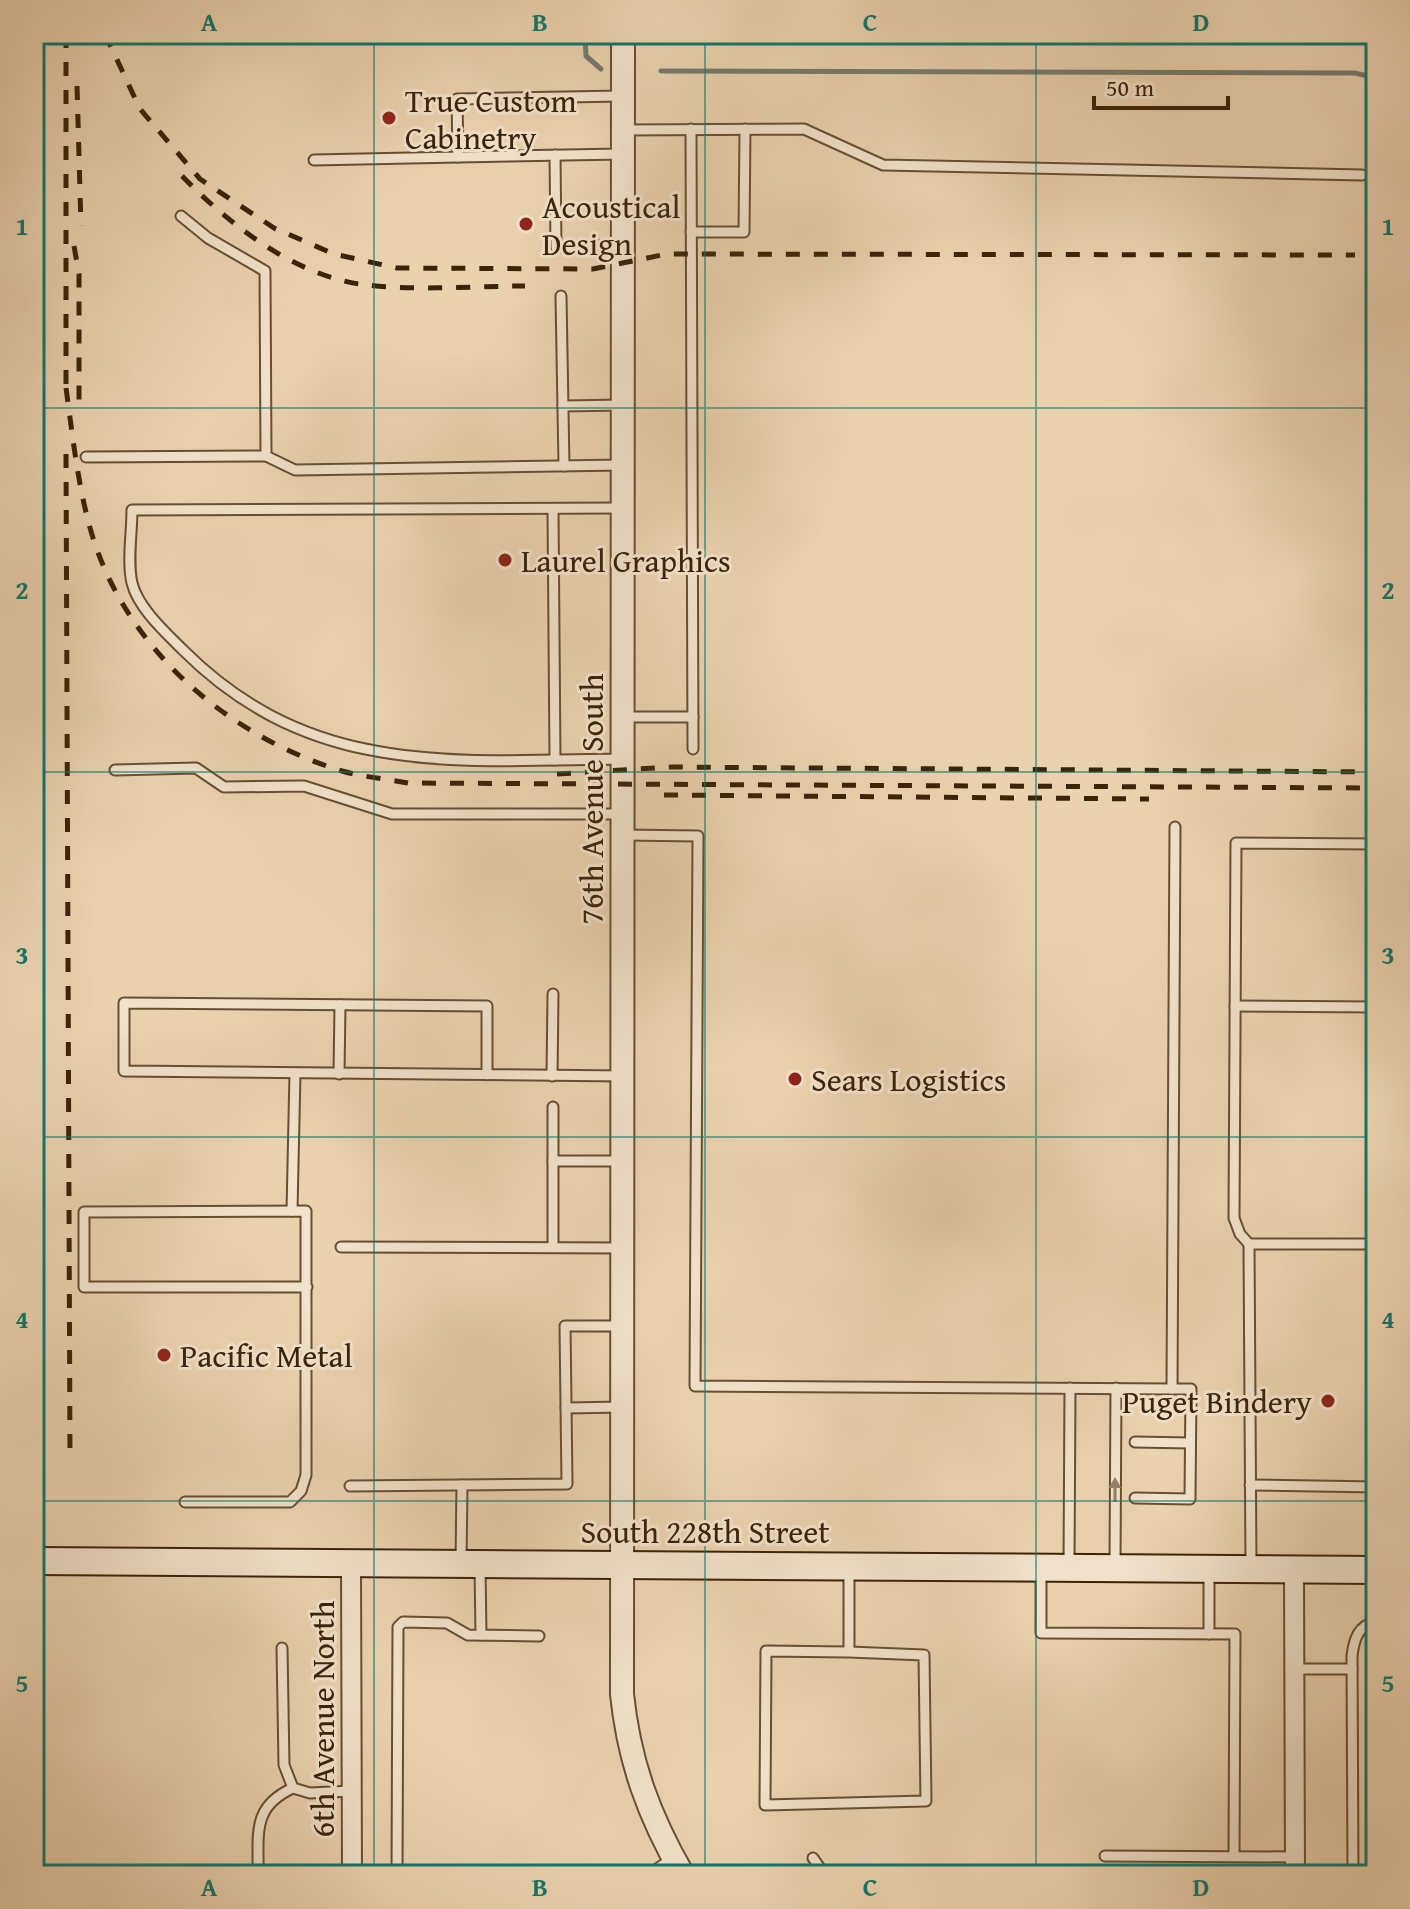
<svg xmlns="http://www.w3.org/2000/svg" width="1410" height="1909" font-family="'Gentium Book Plus',serif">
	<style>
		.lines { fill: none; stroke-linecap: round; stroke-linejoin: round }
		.stream { stroke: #757b6f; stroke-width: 5 }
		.service-casing { stroke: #674f32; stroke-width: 13 }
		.minor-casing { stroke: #674f32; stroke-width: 22 }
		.tertiary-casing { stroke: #674f32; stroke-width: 26 }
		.secondary-casing { stroke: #3b2308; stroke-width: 30 }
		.service { stroke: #f2e2cb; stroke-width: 9 }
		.minor { stroke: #f2e2cb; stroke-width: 18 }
		.tertiary { stroke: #f2e2cb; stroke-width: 22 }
		.secondary { stroke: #f2e2cb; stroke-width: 26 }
		.rail { stroke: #3b2308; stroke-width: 5; stroke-dasharray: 14 14; stroke-linecap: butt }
		.oneway { fill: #96826a }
		.grid { fill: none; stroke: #0f766e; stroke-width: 2; stroke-opacity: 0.55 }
		.poi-dot { fill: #8f2418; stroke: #f2e2cb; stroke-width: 3 }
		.labels { text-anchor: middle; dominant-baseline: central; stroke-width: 6; stroke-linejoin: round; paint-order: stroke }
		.poi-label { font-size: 32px; fill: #3b2308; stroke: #f2e2cb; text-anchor: start }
		.street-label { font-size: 32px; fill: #3b2308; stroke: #f2e2cb }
		.neatline { fill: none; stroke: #0f766e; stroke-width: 3 }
		.grid-label { font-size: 26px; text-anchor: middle; font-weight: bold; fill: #0f766e }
	</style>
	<rect width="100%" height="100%" fill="#ebd2af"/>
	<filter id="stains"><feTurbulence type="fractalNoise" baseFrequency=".0025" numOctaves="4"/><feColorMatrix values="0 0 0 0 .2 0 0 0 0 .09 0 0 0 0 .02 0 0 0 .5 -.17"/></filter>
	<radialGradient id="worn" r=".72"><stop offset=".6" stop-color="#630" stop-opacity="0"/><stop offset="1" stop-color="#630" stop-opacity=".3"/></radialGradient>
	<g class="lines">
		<g class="stream">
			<polyline points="585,34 586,56 601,69"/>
			<polyline points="661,71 1355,73 1376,78"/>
		</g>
		<defs>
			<g id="service">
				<polyline points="691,129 693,749"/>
				<polyline points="622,130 804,129 883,165 1362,175"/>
				<polyline points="555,155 556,247 622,245"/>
				<polyline points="458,157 622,154"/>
				<polyline points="314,160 458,157 457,99 622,96"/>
				<polyline points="691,232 744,232 745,129"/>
				<polyline points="561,296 564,466"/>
				<polyline points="563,406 623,405"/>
				<polyline points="266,456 295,470 623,465"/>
				<polyline points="86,457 266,456 265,271 208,238 181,216"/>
				<polyline points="553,509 555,760"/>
				<polyline points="623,717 693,717"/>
				<path d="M621,759c-165,2 -310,19 -438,-109 -17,-17 -45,-42 -51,-67 -5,-22 0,-50 0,-73l491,-2"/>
				<polyline points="115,770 196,768 224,787 304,786 392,814 623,814"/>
				<polyline points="623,835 698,836 695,1386 1172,1389 1175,827"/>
				<polyline points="1235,1006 1376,1007"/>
				<polyline points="339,1074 340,1005"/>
				<polyline points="487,1075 487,1006 124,1003 124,1071 623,1076"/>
				<polyline points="552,1076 553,994"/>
				<polyline points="553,1161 622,1161"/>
				<polyline points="292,1211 295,1073"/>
				<polyline points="1249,1244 1240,1234 1234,1218 1236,843 1376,844"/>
				<polyline points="341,1247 620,1248"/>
				<polyline points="553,1247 553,1107"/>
				<polyline points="566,1408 623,1407"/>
				<polyline points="1135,1442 1190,1443"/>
				<polyline points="1250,1485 1376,1487"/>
				<polyline points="350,1486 567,1484 565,1326 620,1326"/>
				<polyline points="1135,1498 1190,1499 1191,1389 1172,1389"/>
				<polyline points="185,1502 290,1502 301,1491 306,1475 306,1211 84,1212 84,1287 307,1287"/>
				<polyline points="461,1562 462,1485"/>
				<polyline points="1115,1564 1116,1388"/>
				<polyline points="1069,1565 1070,1388"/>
				<polyline points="1251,1566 1249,1244 1376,1244"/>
				<polyline points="480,1567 481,1635"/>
				<polyline points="1209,1570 1209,1634"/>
				<polyline points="1041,1571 1041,1633 1235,1634 1234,1856"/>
				<polyline points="282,1648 284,1765 293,1788 310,1793 352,1791"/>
				<polyline points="849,1652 924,1655 926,1801 765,1805 766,1651 849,1652 849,1569"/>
				<polyline points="1295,1669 1352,1669"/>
				<polyline points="1105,1856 1295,1857"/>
				<polyline points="813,1858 825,1875"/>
				<polyline points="352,1873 397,1873"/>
				<path d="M258,1875c1,-41 -7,-68 35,-87"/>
				<polyline points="397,1875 398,1627 403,1622 447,1623 468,1635 539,1636"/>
				<polyline points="648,1875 673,1858"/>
				<path d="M1353,1875l-1,-219c2,-17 6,-30 24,-35"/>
			</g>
			<g id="minor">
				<polyline points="351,1564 352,1875"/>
				<polyline points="1294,1570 1295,1875"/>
			</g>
			<path id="tertiary" d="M623,34l-1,1660c7,68 27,122 61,181"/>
			<polyline id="secondary" points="34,1561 1376,1570"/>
		</defs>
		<use href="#service" class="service-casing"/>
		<use href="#minor" class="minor-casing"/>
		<use href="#tertiary" class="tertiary-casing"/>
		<use href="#secondary" class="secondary-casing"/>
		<use href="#service" class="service"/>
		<use href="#minor" class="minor"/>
		<use href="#tertiary" class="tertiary"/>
		<use href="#secondary" class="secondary"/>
		<g class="rail">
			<polyline points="66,34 66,398"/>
			<polyline points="105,34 140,109 200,179 274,228 334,254 397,268 593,269 667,254 1355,255"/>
			<polyline points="77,86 81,226"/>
			<path d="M182,176c43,44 98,88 158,104 46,13 135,6 185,6"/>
			<polyline points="74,246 79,274 79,413"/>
			<path d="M66,388c7,50 12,101 27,150 36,114 137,199 249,233 21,6 45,8 66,12l968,5"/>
			<polyline points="66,454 70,1458"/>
			<polyline points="557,774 671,767 1376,772"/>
			<polyline points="664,795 1149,799"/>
		</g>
	</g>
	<defs><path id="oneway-solid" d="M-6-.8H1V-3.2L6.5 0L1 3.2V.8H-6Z" transform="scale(2)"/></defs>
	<use class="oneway" href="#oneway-solid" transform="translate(1115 1490) rotate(-90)"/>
	<path class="grid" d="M374,34v1841M705,34v1841M1036,34v1841M34,408h1342M34,772h1342M34,1137h1342M34,1501h1342"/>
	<g class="poi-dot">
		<circle cx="389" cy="118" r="8"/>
		<circle cx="526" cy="224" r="8"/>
		<circle cx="505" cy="560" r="8"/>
		<circle cx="795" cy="1079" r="8"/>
		<circle cx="164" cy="1355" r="8"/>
		<circle cx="1328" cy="1401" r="8"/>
	</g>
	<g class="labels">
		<g class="poi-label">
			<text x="405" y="100">True Custom<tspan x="405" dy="37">Cabinetry</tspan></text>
			<text x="542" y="206">Acoustical<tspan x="542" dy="37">Design</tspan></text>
			<text x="521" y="560">Laurel Graphics</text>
			<text x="811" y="1079">Sears Logistics</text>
			<text x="180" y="1355">Pacific Metal</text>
			<text x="1312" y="1401" text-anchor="end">Puget Bindery</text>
		</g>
		<g class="street-label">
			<text transform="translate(591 799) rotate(-90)">76th Avenue South</text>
			<text x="705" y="1531">South 228th Street</text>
			<text transform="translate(322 1719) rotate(-90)">6th Avenue North</text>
		</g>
	</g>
	<rect width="1410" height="1909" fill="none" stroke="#ebd2af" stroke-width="88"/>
	<path d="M1094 96v12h134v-12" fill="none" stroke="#3b2308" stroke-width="4"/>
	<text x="1106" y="96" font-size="24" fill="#3b2308" stroke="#f2e2cb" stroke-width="6" paint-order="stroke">50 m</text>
	<rect x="44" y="44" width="1322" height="1821" class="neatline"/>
	<g class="grid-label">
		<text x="209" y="31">A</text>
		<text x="540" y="31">B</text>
		<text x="870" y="31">C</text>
		<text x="1201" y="31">D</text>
		<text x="22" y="235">1</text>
		<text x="1388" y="235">1</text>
		<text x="22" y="599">2</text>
		<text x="1388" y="599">2</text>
		<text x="22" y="964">3</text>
		<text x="1388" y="964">3</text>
		<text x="22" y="1328">4</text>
		<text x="1388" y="1328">4</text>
		<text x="22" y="1692">5</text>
		<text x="1388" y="1692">5</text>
		<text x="209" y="1896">A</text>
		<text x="540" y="1896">B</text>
		<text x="870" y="1896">C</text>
		<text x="1201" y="1896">D</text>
	</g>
	<rect width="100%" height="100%" filter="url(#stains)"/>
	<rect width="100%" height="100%" fill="url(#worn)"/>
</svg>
